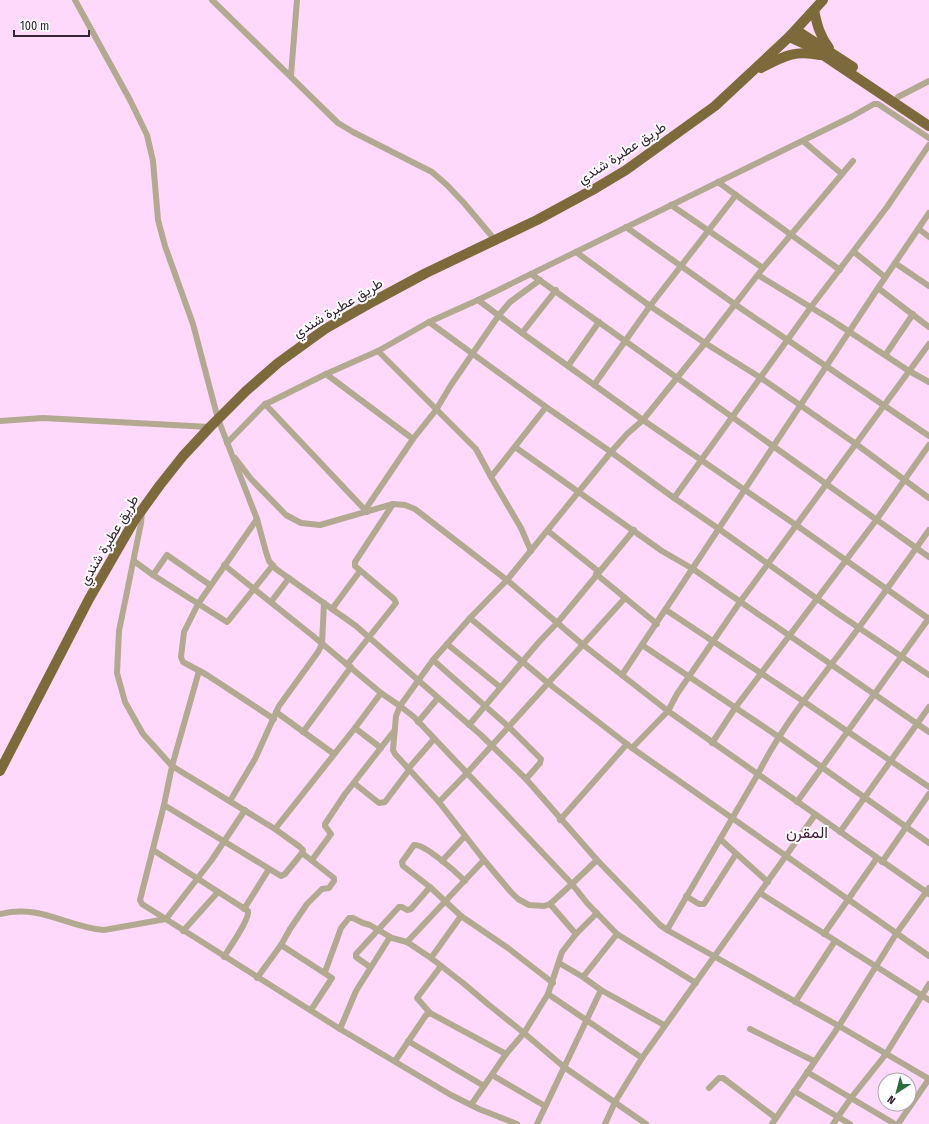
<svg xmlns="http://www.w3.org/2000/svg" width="929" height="1124" font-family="'Fira Sans Condensed',Vazirmatn,sans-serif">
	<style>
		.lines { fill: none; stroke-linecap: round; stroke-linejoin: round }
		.minor { stroke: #b2a991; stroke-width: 6 }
		.trunk { stroke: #7c6a3a; stroke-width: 10 }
		.labels { text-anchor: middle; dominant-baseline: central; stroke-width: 4; stroke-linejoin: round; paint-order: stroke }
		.street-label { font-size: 14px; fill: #352434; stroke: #fff }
		.quarter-label { font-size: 16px; fill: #3f1b3d; stroke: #fff }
	</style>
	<rect width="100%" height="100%" fill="#ffd9fb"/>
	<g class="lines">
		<g class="minor">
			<polyline points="75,0 130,100 147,135 153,161 158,220 165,246 193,324 218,419 257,519 266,552 269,561 276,569 356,626 481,735 526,779 597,860 660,925 667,930 839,1026 929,1079"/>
			<polyline points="212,0 338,123 353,132 432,172 447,185 464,203 495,240"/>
			<polyline points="291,75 297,0"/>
			<polyline points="898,97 929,81"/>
			<polyline points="803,141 842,174"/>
			<polyline points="718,182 840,270"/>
			<polyline points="671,205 763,268"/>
			<polyline points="626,227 736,305 929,436"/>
			<polyline points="919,229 929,237"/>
			<polyline points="576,252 650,306 705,343 761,378 856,444 929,498"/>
			<polyline points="854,252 885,277"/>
			<polyline points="895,263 929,286"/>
			<polyline points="531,274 929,557"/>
			<polyline points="758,275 830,319 909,371 929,382"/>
			<polyline points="878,288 929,327"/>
			<polyline points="478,300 522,333 643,420 796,525 929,619"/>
			<polyline points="429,322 546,407 611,452 674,498 719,529 837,613 929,675"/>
			<polyline points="522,333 556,290"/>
			<polyline points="929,344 740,602 677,694 668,711 632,748 929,956"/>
			<polyline points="378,351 476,449 491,477 546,407"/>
			<polyline points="886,354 913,314"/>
			<polyline points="568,366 599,322"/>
			<polyline points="326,374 413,439"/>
			<polyline points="594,385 650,306 736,195"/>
			<polyline points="265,404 367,512"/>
			<polyline points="0,421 43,418 210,427"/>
			<polyline points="227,443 265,404 272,401 326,374 378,351 429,322 478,300 851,117 874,104 878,104 929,138"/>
			<polyline points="515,447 662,551 693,569 929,732"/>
			<polyline points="235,458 251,479 286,515 301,523 320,525 393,504 405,505 415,509 507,580 582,644 668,711 929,894"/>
			<polyline points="491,477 521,528 531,551"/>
			<polyline points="674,498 811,307 887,207 929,145"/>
			<polyline points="365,510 413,439 436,410 451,385 499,315 510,302 540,280"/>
			<polyline points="142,511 141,523 119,631 117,673 125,702 143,734 172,766 275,829 300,847 303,850 302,853 285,874 281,876 164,805"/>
			<polyline points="257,519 198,604 184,632 181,657 183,662 207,675 274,719"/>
			<polyline points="548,531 598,571"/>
			<polyline points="134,561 153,575 227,622 229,620 273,565"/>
			<polyline points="224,565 313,636 381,693 400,706 414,717 572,884 587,903 617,934 696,983"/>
			<polyline points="596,574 657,624"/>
			<polyline points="153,575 167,555 210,585"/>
			<polyline points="271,602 289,578"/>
			<polyline points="332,609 360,571"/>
			<polyline points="666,610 803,701 929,787"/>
			<polyline points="470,618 548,683 632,748"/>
			<polyline points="447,644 500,687"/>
			<polyline points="642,645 779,737 929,843"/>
			<polyline points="433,660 509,727 541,759 540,763 526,779"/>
			<polyline points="347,665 396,603 394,599 355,566 355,562 393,504"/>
			<polyline points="199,671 172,766 164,805 140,900 142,904 340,1029 451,1095 479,1109 517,1124"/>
			<polyline points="622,675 878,288 929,213"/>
			<polyline points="276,712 334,754"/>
			<polyline points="418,722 438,698"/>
			<polyline points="469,725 539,642 558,622 634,530"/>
			<polyline points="355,728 381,748"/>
			<polyline points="303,732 351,667"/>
			<polyline points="712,743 735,708 877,519 929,445"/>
			<polyline points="408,769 434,739"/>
			<polyline points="354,783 379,803 385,802 409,770"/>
			<polyline points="230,801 255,759 279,706 318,652 322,644 324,603"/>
			<polyline points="439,802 467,773 625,598"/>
			<polyline points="797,802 929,618"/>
			<polyline points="560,820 627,744"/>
			<polyline points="275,829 355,728 381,693"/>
			<polyline points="840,832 929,707"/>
			<polyline points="720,839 768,882"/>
			<path d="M153,850l95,61c2,8 -19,37 -24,46"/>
			<polyline points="312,860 331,834 325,826 325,824 345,794 394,731"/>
			<polyline points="597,860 572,884 550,904 544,906 529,905 518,899 510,891 484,860 439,802 395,754 393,750 396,716 400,706 433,660 470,618 507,580 611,452 627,434 643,420 705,343 763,268 853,161"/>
			<polyline points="442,861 465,836"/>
			<polyline points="882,862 929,794"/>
			<path d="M465,881c-8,-8 -41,-38 -51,-36l-12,17 1,4 27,21 31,29 47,32 45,35"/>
			<polyline points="760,893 929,1000"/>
			<polyline points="686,896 699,904 704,904 736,854"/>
			<polyline points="550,904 576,934"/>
			<polyline points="244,909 269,869"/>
			<path d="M0,914c42,-10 65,13 104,16l62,-11 45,-58 34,-51"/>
			<path d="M667,930l91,-156c22,-44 52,-82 82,-121 30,-40 60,-82 89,-123"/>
			<polyline points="183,931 218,892"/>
			<polyline points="824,934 877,858"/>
			<polyline points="407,942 484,860"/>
			<polyline points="281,945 332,978 311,1010"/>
			<polyline points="431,958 461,916"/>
			<polyline points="559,963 583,977 601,990 664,1025"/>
			<polyline points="370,967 356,957 356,954 399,907 402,907 407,910 411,909 430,887"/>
			<polyline points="325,972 341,928 349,918 353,918 363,923 370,925 392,938 407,942 431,958 463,983 489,1005 524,1033 564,1067 646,1124"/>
			<polyline points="583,977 617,934"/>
			<polyline points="257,978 281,945 290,929 307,904 322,889 329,888 334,881 334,878 302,853"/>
			<polyline points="548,994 642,1058"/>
			<polyline points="795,1002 835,941"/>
			<polyline points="430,1013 417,998 441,966"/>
			<polyline points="340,1029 356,991 390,937"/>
			<polyline points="750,1029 814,1061"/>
			<polyline points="408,1041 484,1086"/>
			<polyline points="395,1061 426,1015 430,1013 506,1054"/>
			<polyline points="807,1072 895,1124"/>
			<polyline points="492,1075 545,1106"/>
			<polyline points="709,1088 719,1078 723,1078 776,1118"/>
			<polyline points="794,1091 850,1124"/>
			<polyline points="471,1105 506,1054 524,1033 548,994 562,952 576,934 597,913"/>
			<polyline points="537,1124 601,990"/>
			<polyline points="605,1124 615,1102 642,1058 815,815"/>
			<polyline points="772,1124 839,1026 896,934 929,888"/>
			<polyline points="833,1124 851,1098 886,1054 929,984"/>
			<polyline points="898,1124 929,1079"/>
		</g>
		<g class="trunk">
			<path d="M814,10c3,15 6,26 15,38"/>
			<polyline points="796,30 853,67"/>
			<polyline points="789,37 807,45 826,57 929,126"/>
			<path d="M761,68c23,-12 33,-18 59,-13"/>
			<polyline points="0,771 89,599 134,521 160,485 183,456 210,427 246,391 278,363 325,329 374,301 426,273 537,220 596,188 626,170 715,106 789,37 823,0"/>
		</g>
	</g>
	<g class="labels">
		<g class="street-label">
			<text transform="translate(622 153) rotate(-33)">طريق عطبرة شندي</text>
			<text transform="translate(338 308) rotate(-31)">طريق عطبرة شندي</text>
			<text transform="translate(109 540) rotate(-59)">طريق عطبرة شندي</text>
		</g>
		<g class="quarter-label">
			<text x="807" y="832">المقرن</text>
		</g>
	</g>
	<g transform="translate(897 1092) rotate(216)"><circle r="19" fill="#ffffff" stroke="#aea7ae"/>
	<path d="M0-3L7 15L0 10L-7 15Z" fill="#296f3b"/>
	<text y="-6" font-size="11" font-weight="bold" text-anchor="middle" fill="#352434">N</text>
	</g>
	<path d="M14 30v6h75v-6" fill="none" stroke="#352434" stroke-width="2"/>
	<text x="20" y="30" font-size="12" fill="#352434" stroke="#ffffff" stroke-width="3" paint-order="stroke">100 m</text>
</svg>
